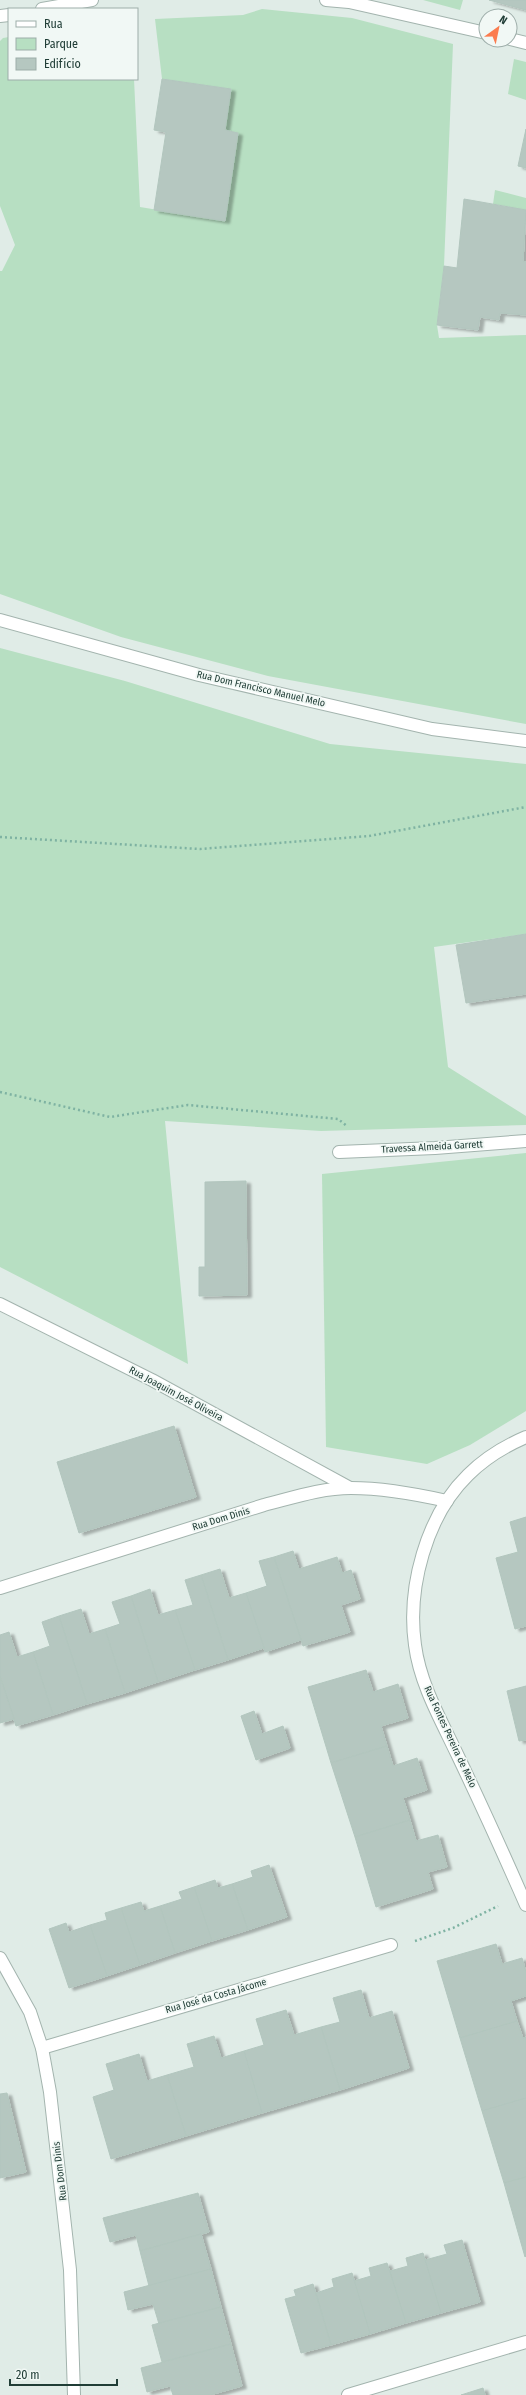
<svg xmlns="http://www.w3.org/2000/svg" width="526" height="2395" font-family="'Fira Sans Condensed',sans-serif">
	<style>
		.green { fill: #b7dfc2 }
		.building { fill: #b5c7c0; stroke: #b2c6be; filter: url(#shadow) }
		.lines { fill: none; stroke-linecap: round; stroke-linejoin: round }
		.street-casing { stroke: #a3b4ae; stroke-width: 14 }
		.path { stroke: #7eb2a2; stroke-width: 2.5; stroke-dasharray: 2 3; stroke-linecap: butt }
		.street { stroke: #fff; stroke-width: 12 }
		.labels { text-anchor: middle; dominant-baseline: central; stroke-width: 3.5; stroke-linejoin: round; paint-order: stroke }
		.street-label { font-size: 10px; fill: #203d36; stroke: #f1f8f5 }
	</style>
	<defs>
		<filter id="shadow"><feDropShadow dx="4.5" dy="2.5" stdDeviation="1" flood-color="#0004"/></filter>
	</defs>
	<rect width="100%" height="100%" fill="#e0ece7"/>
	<g class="green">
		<polygon points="423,0 463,0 460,10"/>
		<polygon points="262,9 352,18 453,44 444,266 437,325 439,338 526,335 526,724 268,676 121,637 0,594 0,271 2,271 15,245 0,206 0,41 3,38 9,37 9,79 134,79 140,207 225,221 238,133 225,130 231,89 162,79 155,19 243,15"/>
		<polygon points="514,59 526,62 526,100 508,94"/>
		<polygon points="495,190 526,198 526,210 493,204"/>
		<polygon points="0,648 125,681 330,744 526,764 526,934 434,947 448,1067 526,1116 526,1125 321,1131 165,1121 188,1364 0,1267"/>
		<polygon points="526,1153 526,1411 470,1445 427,1464 326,1447 322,1174"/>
	</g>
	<g class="building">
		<polygon points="489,0 526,0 526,10"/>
		<polygon points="162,79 231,89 225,130 238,133 225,221 154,210 166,132 154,130"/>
		<polygon points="526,129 526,168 518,166"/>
		<polygon points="464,199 526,210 523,261 526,262 526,315 500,313 499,320 480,317 478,330 437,325 444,266 457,268"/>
		<polygon points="526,934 526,994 466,1003 456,945"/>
		<polygon points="246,1181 247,1295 199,1296 199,1267 205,1267 205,1182"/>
		<polygon points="174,1426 196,1497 79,1533 57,1462"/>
		<polygon points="526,1517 526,1626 515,1629 496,1558 518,1552 510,1522"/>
		<polygon points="293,1551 299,1569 337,1557 342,1573 351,1570 360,1599 341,1605 350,1632 303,1646 274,1557"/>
		<polygon points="274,1557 301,1640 265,1652 246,1593 267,1586 259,1561"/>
		<polygon points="220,1569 229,1598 246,1593 264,1648 228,1660 201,1575"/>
		<polygon points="201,1575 228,1660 195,1670 175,1610 193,1605 185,1580"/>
		<polygon points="150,1589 158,1615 175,1610 195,1670 158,1682 131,1596"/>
		<polygon points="131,1596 158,1682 125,1693 105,1629 120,1624 112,1602"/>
		<polygon points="81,1609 89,1634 105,1629 125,1693 87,1704 59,1616"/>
		<polygon points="59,1616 87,1704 53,1715 33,1652 50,1646 42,1622"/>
		<polygon points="9,1632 17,1657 33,1652 53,1715 16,1726 0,1676 0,1635"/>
		<polygon points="366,1670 373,1692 398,1684 408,1718 381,1726 387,1746 331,1763 308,1687"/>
		<polygon points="0,1676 14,1719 0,1723"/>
		<polygon points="526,1686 526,1740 519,1741 507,1691"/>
		<polygon points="254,1711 262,1734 283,1726 290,1748 256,1760 241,1716"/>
		<polygon points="387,1746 393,1766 417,1758 427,1790 403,1798 410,1820 355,1837 331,1763"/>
		<polygon points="410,1820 416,1841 438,1835 447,1867 428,1872 433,1889 376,1907 355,1837"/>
		<polygon points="269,1865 287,1917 248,1930 232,1884 253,1877 251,1871"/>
		<polygon points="215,1880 218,1888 232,1884 248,1930 212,1941 194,1887"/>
		<polygon points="194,1887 212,1941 175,1953 160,1906 182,1899 179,1892"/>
		<polygon points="141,1902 144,1911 160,1906 175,1953 140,1965 121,1908"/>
		<polygon points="121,1908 140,1965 107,1976 90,1925 107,1920 105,1913"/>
		<polygon points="66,1923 69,1932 90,1925 107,1976 69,1988 49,1929"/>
		<polygon points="496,1944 502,1964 522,1958 526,1972 526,1996 511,2001 517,2021 460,2038 437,1961"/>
		<polygon points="361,1990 369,2018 392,2011 409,2068 340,2090 321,2027 340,2022 333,1998"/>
		<polygon points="286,2010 294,2035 321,2027 340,2090 262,2113 244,2051 264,2045 256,2019"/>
		<polygon points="517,2021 523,2038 526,2037 526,2098 482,2111 460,2038"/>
		<polygon points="214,2036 221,2058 244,2051 262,2113 186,2136 167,2075 194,2067 187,2044"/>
		<polygon points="139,2054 147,2081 167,2075 186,2136 111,2159 93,2097 114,2090 106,2064"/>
		<polygon points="7,2093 26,2172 0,2178 0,2094"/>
		<polygon points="526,2098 526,2177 504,2183 482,2111"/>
		<polygon points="526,2177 526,2256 525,2257 504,2183"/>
		<polygon points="198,2193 209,2232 140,2251 136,2235 110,2242 103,2218"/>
		<polygon points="201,2234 211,2269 149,2286 140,2251"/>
		<polygon points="462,2240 480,2302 441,2313 425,2260 447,2254 444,2245"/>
		<polygon points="423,2253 441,2313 406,2323 390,2271 408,2266 406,2258"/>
		<polygon points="387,2263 406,2323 370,2334 354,2281 371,2276 369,2268"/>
		<polygon points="211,2269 221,2307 159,2324 153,2304 128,2310 124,2292"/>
		<polygon points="352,2273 370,2334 331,2345 316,2293 334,2287 332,2279"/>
		<polygon points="313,2284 331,2345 301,2353 285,2299 296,2296 294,2290"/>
		<polygon points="221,2307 231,2344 162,2362 152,2325"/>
		<polygon points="231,2344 242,2386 210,2395 173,2395 170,2386 147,2392 141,2368"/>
		<polygon points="483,2388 485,2395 461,2395"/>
	</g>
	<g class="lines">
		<defs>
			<g id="street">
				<polyline points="326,0 349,2 486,33"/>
				<polyline points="42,9 92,0"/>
				<polyline points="0,16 9,15"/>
				<polyline points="510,39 526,43"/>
				<polyline points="0,620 199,675 432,729 526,741"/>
				<polyline points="339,1152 435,1148 526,1141"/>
				<polyline points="0,1304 152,1380 350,1488"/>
				<path d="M526,1437c-21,9 -42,22 -58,38 -42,41 -61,113 -53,170 5,39 26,75 42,109 24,50 47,101 69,151"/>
				<path d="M0,1588l264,-83c28,-7 57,-17 87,-17 32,0 65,6 96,13"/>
				<polyline points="0,1958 30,2012 42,2048 50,2092 70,2270 74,2395"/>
				<polyline points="42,2048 391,1945"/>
				<polyline points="348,2395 526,2342"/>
			</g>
		</defs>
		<use href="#street" class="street-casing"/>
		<g class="path">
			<polyline points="0,837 200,849 369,836 526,807"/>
			<polyline points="0,1092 110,1117 188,1105 338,1119 347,1126"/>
			<polyline points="415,1941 453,1928 498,1906"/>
		</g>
		<use href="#street" class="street"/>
	</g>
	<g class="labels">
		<g class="street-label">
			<text transform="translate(261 689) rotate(13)">Rua Dom Francisco Manuel Melo</text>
			<text transform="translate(432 1147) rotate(-3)">Travessa Almeida Garrett</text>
			<text transform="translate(176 1394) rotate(28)">Rua Joaquim José Oliveira</text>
			<text transform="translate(221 1519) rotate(-17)">Rua Dom Dinis</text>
			<text transform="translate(450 1737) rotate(65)">Rua Fontes Pereira de Melo</text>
			<text transform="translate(216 1996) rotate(-16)">Rua José da Costa Jácome</text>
			<text transform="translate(60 2171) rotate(-97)">Rua Dom Dinis</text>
		</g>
	</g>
	<rect x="8" y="8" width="130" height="72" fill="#f1f8f5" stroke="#9dada9"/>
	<rect x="16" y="21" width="20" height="6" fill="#ffffff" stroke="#9dada9"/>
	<text x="44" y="28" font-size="12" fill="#203d36">Rua</text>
	<rect x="16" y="38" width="20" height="12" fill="#b7dfc2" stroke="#9dada9"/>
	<text x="44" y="48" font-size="12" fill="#203d36">Parque</text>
	<rect x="16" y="58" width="20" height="12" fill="#b5c7c0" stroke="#9dada9"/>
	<text x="44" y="68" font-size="12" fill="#203d36">Edifício</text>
	<g transform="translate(498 28) rotate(33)"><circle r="19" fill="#f1f8f5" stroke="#9dada9"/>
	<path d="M0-3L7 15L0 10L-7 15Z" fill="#fb7c4f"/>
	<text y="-6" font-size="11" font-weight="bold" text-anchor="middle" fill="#203d36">N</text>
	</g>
	<path d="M10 2379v6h107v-6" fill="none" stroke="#203d36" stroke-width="2"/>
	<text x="16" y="2379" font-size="12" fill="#203d36" stroke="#f1f8f5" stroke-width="3" paint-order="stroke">20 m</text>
</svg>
